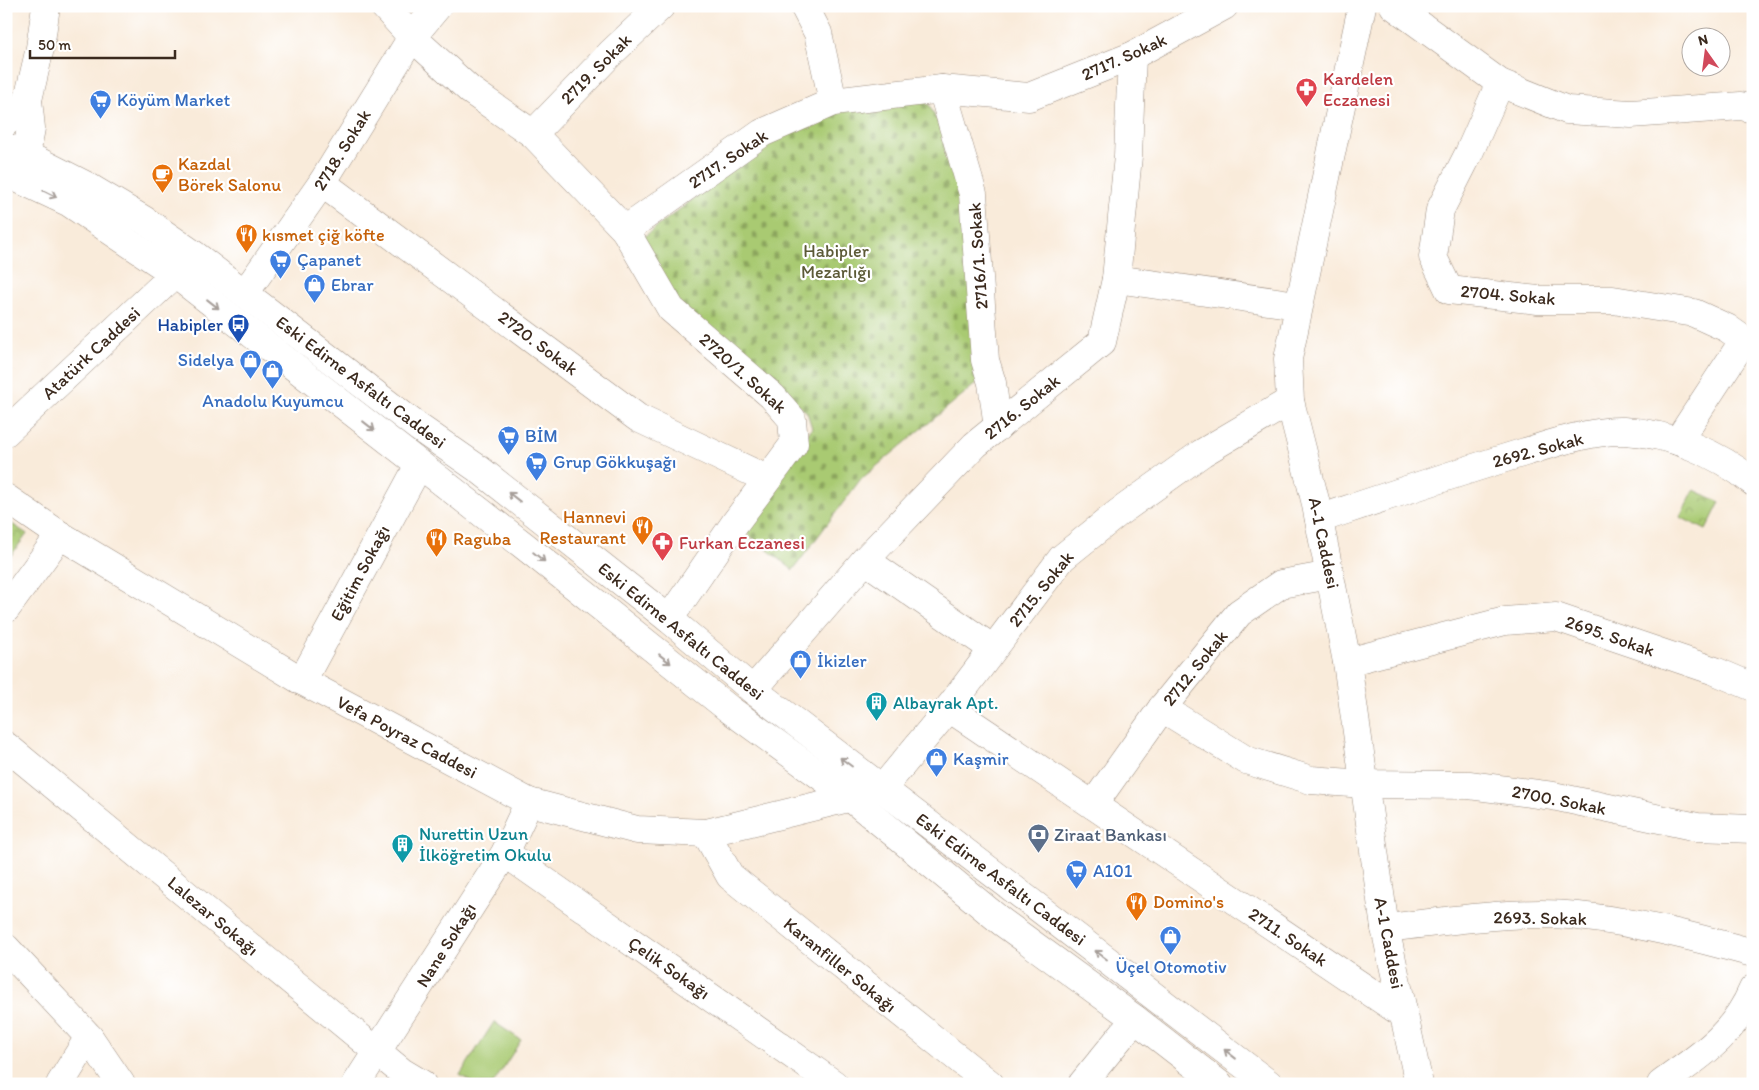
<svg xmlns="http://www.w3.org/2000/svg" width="1759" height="1090" font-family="Itim,sans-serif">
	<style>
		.grass { fill: #a9ca72; stroke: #727a48 }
		.cemetery { fill: url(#cemetery-stones); stroke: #727a48 }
		.park { fill: url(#park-crowns); stroke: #727a48 }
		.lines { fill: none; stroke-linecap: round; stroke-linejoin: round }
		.minor-casing { stroke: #9a8a7c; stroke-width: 29 }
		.major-casing { stroke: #9a8a7c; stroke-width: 29 }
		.minor { stroke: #fff; stroke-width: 28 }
		.major { stroke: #fff; stroke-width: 28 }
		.oneway { stroke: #a79f9a }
		.labels { text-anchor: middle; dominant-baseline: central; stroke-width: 4.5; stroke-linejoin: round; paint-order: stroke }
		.street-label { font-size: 18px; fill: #3b2a1e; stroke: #fff }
		.health-label { font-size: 18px; fill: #be3a42; stroke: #fff; text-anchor: start }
		.shop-label { font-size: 18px; fill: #366cbe; stroke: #fff; text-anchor: start }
		.food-label { font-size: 18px; fill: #c56008; stroke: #fff; text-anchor: start }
		.park-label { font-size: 18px; fill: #5c5a37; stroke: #fff }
		.transit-label { font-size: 18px; fill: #164399; stroke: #fff; text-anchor: end }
		.culture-label { font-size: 18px; fill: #0d838f; stroke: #fff; text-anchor: start }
		.service-label { font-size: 18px; fill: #4e5e75; stroke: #fff; text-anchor: start }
	</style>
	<defs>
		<pattern id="cemetery-stones" width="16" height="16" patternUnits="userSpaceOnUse" patternTransform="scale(1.25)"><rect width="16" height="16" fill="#a9ca72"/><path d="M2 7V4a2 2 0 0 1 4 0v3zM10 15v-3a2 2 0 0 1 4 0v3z" fill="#8ba45d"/></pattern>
		<pattern id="park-crowns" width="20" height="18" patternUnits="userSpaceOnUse" patternTransform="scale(1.25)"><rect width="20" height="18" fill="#a9ca72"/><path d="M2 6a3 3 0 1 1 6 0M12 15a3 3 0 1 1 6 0" fill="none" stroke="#8ba45d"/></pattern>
	</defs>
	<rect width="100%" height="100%" fill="#fff"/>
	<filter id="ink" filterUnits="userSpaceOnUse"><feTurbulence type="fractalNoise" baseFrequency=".02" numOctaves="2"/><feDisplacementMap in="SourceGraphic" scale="10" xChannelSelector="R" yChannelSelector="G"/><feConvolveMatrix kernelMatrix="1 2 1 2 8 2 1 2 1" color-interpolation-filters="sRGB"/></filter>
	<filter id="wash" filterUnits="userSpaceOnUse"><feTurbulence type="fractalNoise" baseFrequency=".0096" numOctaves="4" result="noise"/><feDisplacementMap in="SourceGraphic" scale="20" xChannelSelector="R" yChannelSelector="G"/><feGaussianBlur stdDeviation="1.12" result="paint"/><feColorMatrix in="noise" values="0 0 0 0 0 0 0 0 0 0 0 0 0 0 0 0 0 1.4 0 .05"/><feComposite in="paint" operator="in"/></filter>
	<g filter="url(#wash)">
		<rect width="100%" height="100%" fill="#f9ebda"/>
		<polygon class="grass" points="494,1022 521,1040 493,1084 474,1084 460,1075"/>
		<polygon class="cemetery" points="926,99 965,175 984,377 860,480 793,570 740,528 812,428 807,412 678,308 637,242 769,141 835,110"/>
		<g class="park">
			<polygon points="1694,490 1720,502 1706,530 1680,517"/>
			<polygon points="6,520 27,534 6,562"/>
		</g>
	</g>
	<g filter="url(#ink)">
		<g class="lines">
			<defs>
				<g id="minor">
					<polyline points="384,6 412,37 470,90 533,134 625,230 762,133 833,102 942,89 1029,97 1132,56 1224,6"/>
					<polyline points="804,6 818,33 833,102"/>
					<polyline points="1394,6 1500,83 1567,110 1631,114 1741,106 1753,109"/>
					<polyline points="1500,83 1469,153 1440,210 1433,257 1449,290 1538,300 1613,300 1694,313 1727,328 1744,340 1753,341"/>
					<polyline points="942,89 973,194 985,360 992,383 998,427"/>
					<polyline points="533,134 611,53 661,6"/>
					<polyline points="322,183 638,418 767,479"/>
					<polyline points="625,230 671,309 772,396 792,419 794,444 735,523 669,619"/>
					<polyline points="1116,279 1297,305"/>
					<polyline points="245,293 322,183 412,37 438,6"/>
					<polyline points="6,432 175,274"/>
					<polyline points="1678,441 1744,340"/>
					<path d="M1319,519c69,-23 137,-46 206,-67 30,-9 67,-22 99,-21 45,2 94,22 129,51"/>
					<polyline points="865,560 993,649"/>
					<polyline points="6,609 60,535"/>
					<polyline points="1347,662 1505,621 1556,617 1715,671 1753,687"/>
					<polyline points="302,681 419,465"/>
					<polyline points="753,690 865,560 975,445 1102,342 1116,279 1128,156 1132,56"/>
					<polyline points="949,708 1403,1014"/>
					<polyline points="1162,708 1246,760 1311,780 1364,784 1469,785 1553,796 1697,827 1753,829"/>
					<polyline points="6,746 402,1072 422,1084"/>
					<polyline points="882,789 949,708 1062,558 1118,513 1202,453 1290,401"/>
					<polyline points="1093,805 1162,708 1239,613 1281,584 1330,575"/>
					<polyline points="706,833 730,876 990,1084"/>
					<polyline points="505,853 834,1084"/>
					<path d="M1385,928c60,-6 133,-19 193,-12 59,6 117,21 175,37"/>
					<polyline points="6,948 89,1037 121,1084"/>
					<polyline points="60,1084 89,1037"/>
					<polyline points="356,1084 505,853 529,802"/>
					<polyline points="1082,1084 1135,1019"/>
					<path d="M1661,1084c40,-29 72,-48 92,-95"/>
				</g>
				<g id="major">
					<polyline points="1362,6 1288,359 1290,401 1315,500 1347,662 1385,928 1419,1084"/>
					<polyline points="6,122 28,100"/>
					<polyline points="6,147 26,155 87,186 144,220 196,256 418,427 480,470 669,619 753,690 1269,1084"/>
					<polyline points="10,163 26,155 31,128 28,100 40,48 46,6"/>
					<polyline points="6,173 68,202 175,274 527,548 729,709 851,798 1002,922 1135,1019 1219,1084"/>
					<polyline points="6,498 60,535 302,681 529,802 637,830 706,833 861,795"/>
				</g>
			</defs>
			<use href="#minor" class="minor-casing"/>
			<use href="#major" class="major-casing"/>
			<use href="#minor" class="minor"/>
			<use href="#major" class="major"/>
		</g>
		<defs><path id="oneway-shaft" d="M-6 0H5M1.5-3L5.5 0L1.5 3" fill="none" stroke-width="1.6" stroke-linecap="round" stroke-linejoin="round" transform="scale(1.25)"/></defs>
		<g class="oneway">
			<use href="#oneway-shaft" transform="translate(50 194) rotate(26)"/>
			<use href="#oneway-shaft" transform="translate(213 304) rotate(38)"/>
			<use href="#oneway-shaft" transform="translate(369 426) rotate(38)"/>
			<use href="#oneway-shaft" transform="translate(514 497) rotate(-142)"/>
			<use href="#oneway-shaft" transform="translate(539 557) rotate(39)"/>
			<use href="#oneway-shaft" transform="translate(665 659) rotate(38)"/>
			<use href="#oneway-shaft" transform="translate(846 762) rotate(-143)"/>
			<use href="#oneway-shaft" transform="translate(1101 955) rotate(-143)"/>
			<use href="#oneway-shaft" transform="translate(1230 1054) rotate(-142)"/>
		</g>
	</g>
	<defs>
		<symbol id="pharmacy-pin" viewBox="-11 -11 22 30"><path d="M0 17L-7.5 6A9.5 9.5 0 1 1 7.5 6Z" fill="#e0444e" stroke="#fff"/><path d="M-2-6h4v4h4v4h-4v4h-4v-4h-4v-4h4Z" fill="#fff"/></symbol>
		<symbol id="supermarket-pin" viewBox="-11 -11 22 30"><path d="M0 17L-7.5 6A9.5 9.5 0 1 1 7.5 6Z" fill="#3f7fe0" stroke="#fff"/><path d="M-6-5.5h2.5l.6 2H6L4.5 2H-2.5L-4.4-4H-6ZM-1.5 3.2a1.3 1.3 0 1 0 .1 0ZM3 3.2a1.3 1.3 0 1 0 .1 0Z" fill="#fff"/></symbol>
		<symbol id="cafe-pin" viewBox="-11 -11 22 30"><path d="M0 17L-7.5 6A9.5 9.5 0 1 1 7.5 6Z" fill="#e8710a" stroke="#fff"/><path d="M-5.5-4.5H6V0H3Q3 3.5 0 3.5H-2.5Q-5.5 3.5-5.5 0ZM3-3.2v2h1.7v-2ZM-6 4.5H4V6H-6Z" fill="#fff"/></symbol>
		<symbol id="restaurant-pin" viewBox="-11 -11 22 30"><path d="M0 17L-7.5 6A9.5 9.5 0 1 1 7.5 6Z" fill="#e8710a" stroke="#fff"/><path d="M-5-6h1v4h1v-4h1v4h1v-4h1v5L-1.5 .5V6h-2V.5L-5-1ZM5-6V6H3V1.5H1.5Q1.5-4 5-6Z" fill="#fff"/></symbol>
		<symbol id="shop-pin" viewBox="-11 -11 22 30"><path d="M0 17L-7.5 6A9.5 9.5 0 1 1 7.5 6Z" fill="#3f7fe0" stroke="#fff"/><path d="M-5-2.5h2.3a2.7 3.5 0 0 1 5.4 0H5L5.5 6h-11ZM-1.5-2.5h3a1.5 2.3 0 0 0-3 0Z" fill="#fff"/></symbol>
		<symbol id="bus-pin" viewBox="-11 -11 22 30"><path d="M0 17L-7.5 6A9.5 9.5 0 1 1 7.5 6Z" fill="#1a4fb4" stroke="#fff"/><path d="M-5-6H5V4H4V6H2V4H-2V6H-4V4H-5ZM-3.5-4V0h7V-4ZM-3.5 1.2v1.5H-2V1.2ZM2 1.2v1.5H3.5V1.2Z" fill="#fff"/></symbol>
		<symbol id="building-pin" viewBox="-11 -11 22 30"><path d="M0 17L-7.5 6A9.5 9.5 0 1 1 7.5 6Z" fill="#0f9aa8" stroke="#fff"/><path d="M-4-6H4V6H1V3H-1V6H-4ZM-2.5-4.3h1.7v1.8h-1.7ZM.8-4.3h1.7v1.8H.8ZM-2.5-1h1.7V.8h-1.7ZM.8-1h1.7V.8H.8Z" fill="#fff"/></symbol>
		<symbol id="bank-pin" viewBox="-11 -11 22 30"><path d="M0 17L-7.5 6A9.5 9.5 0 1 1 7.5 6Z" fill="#5c6f8a" stroke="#fff"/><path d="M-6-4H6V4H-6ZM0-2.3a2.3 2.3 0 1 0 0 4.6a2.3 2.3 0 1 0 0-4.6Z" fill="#fff"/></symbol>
	</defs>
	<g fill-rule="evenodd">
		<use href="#pharmacy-pin" x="1294" y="76" width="25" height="34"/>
		<use href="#supermarket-pin" x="88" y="88" width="25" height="34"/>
		<use href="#cafe-pin" x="150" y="162" width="25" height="34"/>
		<use href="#restaurant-pin" x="234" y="222" width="25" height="34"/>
		<use href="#supermarket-pin" x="268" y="248" width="25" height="34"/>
		<use href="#shop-pin" x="302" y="272" width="25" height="34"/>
		<use href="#bus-pin" x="226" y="312" width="25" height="34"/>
		<use href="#shop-pin" x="238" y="348" width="25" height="34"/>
		<use href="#shop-pin" x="260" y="358" width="25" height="34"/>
		<use href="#supermarket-pin" x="496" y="424" width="25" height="34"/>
		<use href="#supermarket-pin" x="524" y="450" width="25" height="34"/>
		<use href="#restaurant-pin" x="630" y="514" width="25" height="34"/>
		<use href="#restaurant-pin" x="424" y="526" width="25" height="34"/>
		<use href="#pharmacy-pin" x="650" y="530" width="25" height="34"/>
		<use href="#shop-pin" x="788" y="648" width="25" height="34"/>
		<use href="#building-pin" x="864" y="690" width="25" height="34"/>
		<use href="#shop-pin" x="924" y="746" width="25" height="34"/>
		<use href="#bank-pin" x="1026" y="822" width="25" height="34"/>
		<use href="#building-pin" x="390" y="832" width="25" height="34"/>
		<use href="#supermarket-pin" x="1064" y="858" width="25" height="34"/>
		<use href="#restaurant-pin" x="1124" y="890" width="25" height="34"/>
		<use href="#shop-pin" x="1158" y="924" width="25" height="34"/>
	</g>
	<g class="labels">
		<g class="street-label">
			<text transform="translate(1124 57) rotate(-24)">2717. Sokak</text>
			<text transform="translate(596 69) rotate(-45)">2719. Sokak</text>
			<text transform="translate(342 150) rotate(-58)">2718. Sokak</text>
			<text transform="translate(728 159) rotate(-34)">2717. Sokak</text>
			<text transform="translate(978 256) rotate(-94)">2716/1. Sokak</text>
			<text transform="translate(1508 295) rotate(5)">2704. Sokak</text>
			<text transform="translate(538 343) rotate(37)">2720. Sokak</text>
			<text transform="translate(91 353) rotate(-43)">Atatürk Caddesi</text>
			<text transform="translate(743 373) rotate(42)">2720/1. Sokak</text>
			<text transform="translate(361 382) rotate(37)">Eski Edirne Asfaltı Caddesi</text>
			<text transform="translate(1022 407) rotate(-39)">2716. Sokak</text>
			<text transform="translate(1538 450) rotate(-15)">2692. Sokak</text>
			<text transform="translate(1324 543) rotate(78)">A-1 Caddesi</text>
			<text transform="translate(360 573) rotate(-62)">Eğitim Sokağı</text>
			<text transform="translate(1041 589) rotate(-51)">2715. Sokak</text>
			<text transform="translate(681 631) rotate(39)">Eski Edirne Asfaltı Caddesi</text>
			<text transform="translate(1610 636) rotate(19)">2695. Sokak</text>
			<text transform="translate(1195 668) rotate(-51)">2712. Sokak</text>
			<text transform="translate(407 737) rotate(28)">Vefa Poyraz Caddesi</text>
			<text transform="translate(1559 800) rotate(11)">2700. Sokak</text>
			<text transform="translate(1001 879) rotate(37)">Eski Edirne Asfaltı Caddesi</text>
			<text transform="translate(213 916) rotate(40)">Lalezar Sokağı</text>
			<text transform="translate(1540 918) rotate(1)">2693. Sokak</text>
			<text transform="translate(1288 937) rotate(34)">2711. Sokak</text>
			<text transform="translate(1389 943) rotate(79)">A-1 Caddesi</text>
			<text transform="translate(446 945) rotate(-58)">Nane Sokağı</text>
			<text transform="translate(840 965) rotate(39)">Karanfiller Sokağı</text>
			<text transform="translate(669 968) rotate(35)">Çelik Sokağı</text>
		</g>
		<g class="health-label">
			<text x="1323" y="79">Kardelen<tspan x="1323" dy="21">Eczanesi</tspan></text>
			<text x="679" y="543">Furkan Eczanesi</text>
		</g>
		<g class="shop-label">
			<text x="117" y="100">Köyüm Market</text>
			<text x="297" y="260">Çapanet</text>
			<text x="331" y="285">Ebrar</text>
			<text x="234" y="360" text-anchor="end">Sidelya</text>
			<text x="273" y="401" text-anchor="middle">Anadolu Kuyumcu</text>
			<text x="525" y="436">BİM</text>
			<text x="553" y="462">Grup Gökkuşağı</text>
			<text x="817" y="661">İkizler</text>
			<text x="953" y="759">Kaşmir</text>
			<text x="1093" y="871">A101</text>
			<text x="1171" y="967" text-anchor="middle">Üçel Otomotiv</text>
		</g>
		<g class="food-label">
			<text x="178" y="164">Kazdal<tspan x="178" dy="21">Börek Salonu</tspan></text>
			<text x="262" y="235">kısmet çiğ köfte</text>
			<text x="626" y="517" text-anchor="end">Hannevi<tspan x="626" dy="21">Restaurant</tspan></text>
			<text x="453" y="539">Raguba</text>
			<text x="1153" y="902">Domino's</text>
		</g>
		<g class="park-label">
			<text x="836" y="251">Habipler<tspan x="836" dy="21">Mezarlığı</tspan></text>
		</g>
		<g class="transit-label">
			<text x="223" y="325">Habipler</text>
		</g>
		<g class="culture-label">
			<text x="893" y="703">Albayrak Apt.</text>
			<text x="419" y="834">Nurettin Uzun<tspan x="419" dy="21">İlköğretim Okulu</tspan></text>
		</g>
		<g class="service-label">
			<text x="1054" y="835">Ziraat Bankası</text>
		</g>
	</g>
	<rect width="1759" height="1090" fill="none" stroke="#fff" stroke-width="25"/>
	<g transform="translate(1706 52) rotate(346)"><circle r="24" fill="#ffffff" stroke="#b1aaa5"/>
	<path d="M0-4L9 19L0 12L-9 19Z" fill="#d1495b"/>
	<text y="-8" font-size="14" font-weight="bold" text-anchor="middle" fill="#3b2a1e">N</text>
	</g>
	<path d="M30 50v8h145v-8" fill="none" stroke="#3b2a1e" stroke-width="2.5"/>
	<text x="38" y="50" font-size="15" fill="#3b2a1e" stroke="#ffffff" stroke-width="4" paint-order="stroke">50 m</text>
</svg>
